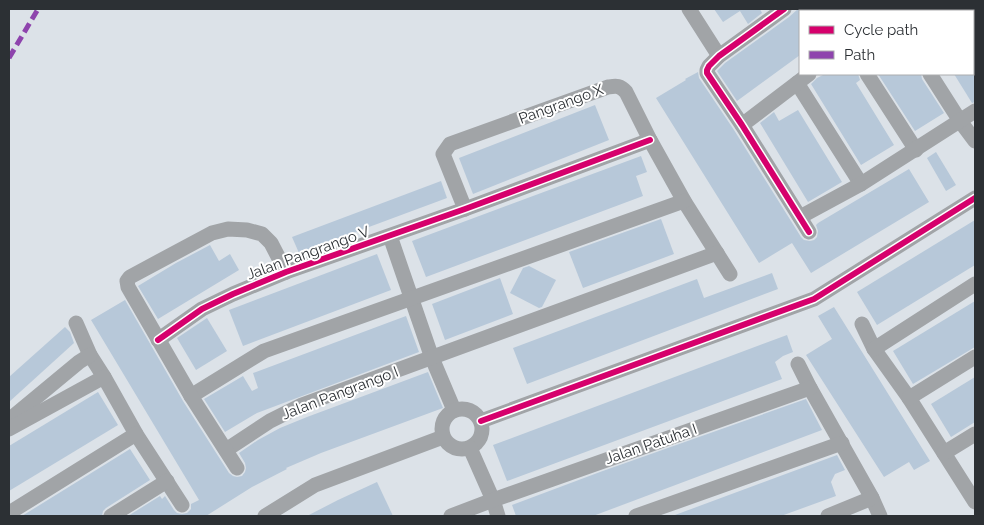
<svg xmlns="http://www.w3.org/2000/svg" width="984" height="525" font-family="Raleway,sans-serif">
	<style>
		.building { fill: #b7c8d9 }
		.lines { fill: none; stroke-linecap: round; stroke-linejoin: round }
		.street { stroke: #a1a4a7; stroke-width: 15 }
		.quiet { stroke: #8e44ad; stroke-width: 5; stroke-dasharray: 10 5; stroke-linecap: butt }
		.cycleway-casing { stroke: #fff; stroke-width: 9 }
		.cycleway { stroke: #d6006c; stroke-width: 6 }
		.labels { text-anchor: middle; dominant-baseline: central; stroke-width: 4; stroke-linejoin: round; paint-order: stroke }
		.street-label { font-size: 15px; fill: #2c3034; stroke: #fff }
	</style>
	<rect width="100%" height="100%" fill="#dce2e8"/>
	<g class="building">
		<polygon points="714,9 760,9 762,13 748,24 740,11 723,22"/>
		<polygon points="798,9 800,9 800,55 737,101 717,71 725,63 789,17"/>
		<polygon points="698,72 699,78 734,130 801,237 804,240 810,241 814,240 817,237 818,231 816,225 818,223 909,169 929,202 811,273 792,243 759,263 656,98 686,80 685,79"/>
		<polygon points="825,74 858,74 860,80 856,83 894,145 861,165 811,84 817,78"/>
		<polygon points="878,74 921,74 922,79 944,113 915,131"/>
		<polygon points="954,74 975,74 975,102 972,103"/>
		<polygon points="595,105 609,140 473,194 459,158"/>
		<polygon points="798,110 842,182 808,202 760,123 774,112 779,121"/>
		<polygon points="936,152 956,185 946,191 927,158"/>
		<polygon points="641,156 647,172 636,176 643,196 426,277 412,241"/>
		<polygon points="441,181 447,198 299,253 292,237"/>
		<polygon points="661,219 674,254 583,288 569,252"/>
		<polygon points="975,220 975,265 877,325 857,292"/>
		<polygon points="210,245 219,261 230,254 239,270 158,319 138,286 176,263"/>
		<polygon points="377,254 391,290 243,346 229,310"/>
		<polygon points="529,266 556,280 542,307 539,308 510,293 523,268"/>
		<polygon points="772,273 778,289 527,384 513,348 697,279 704,298"/>
		<polygon points="500,278 513,314 445,340 432,304"/>
		<polygon points="125,300 183,401 229,473 233,476 237,477 242,476 245,472 246,468 245,463 239,453 258,440 280,428 307,417 428,372 443,408 321,453 286,468 287,469 252,487 206,516 128,516 160,496 162,499 165,496 174,510 177,513 182,514 187,513 191,509 191,504 199,500 91,320"/>
		<polygon points="975,301 975,347 913,384 893,351"/>
		<polygon points="834,307 930,461 914,470 909,462 884,477 806,355 832,339 818,316"/>
		<polygon points="406,316 419,352 257,413 225,432 204,399 243,376 252,391 258,388 253,373"/>
		<polygon points="207,318 227,351 196,370 177,338"/>
		<polygon points="65,327 70,332 74,343 9,402 9,377"/>
		<polygon points="787,335 793,352 783,356 775,362 782,379 507,481 493,445"/>
		<polygon points="975,377 975,422 951,437 931,404"/>
		<polygon points="98,392 118,425 9,491 9,446"/>
		<polygon points="806,399 822,430 593,516 516,516 512,505 600,472"/>
		<polygon points="130,449 150,480 106,508 103,511 102,516 22,516"/>
		<polygon points="837,455 845,470 835,474 831,482 836,496 781,516 675,516 675,515"/>
		<polygon points="377,482 393,516 307,516 338,500"/>
	</g>
	<g class="lines">
		<g class="street">
			<polyline points="689,9 719,56"/>
			<polyline points="784,9 719,56 709,66 707,70 707,73 742,125 809,232"/>
			<polyline points="897,11 899,9"/>
			<polyline points="973,15 975,19"/>
			<polyline points="867,74 916,150"/>
			<polyline points="930,74 960,121 975,141"/>
			<polyline points="797,83 861,184"/>
			<polyline points="742,125 809,74"/>
			<path d="M465,209l-22,-55 7,-10 158,-57c8,-1 12,-2 18,5l24,48 34,61 46,73"/>
			<polyline points="800,217 861,184 975,111"/>
			<polyline points="390,236 432,358 454,410"/>
			<polyline points="76,323 90,355 104,377 136,434 182,505"/>
			<polyline points="862,324 874,349 909,398 975,502"/>
			<polyline points="158,340 202,309 233,294 286,272 465,209 650,140"/>
			<polyline points="874,349 975,284"/>
			<polyline points="798,364 810,388 872,498 880,516"/>
			<polyline points="191,396 264,351 684,201"/>
			<polyline points="909,398 975,357"/>
			<circle cx="462" cy="429" r="20"/>
			<polyline points="9,420 79,362 90,355"/>
			<polyline points="481,421 814,299 975,198"/>
			<polyline points="9,429 104,377"/>
			<polyline points="470,448 493,500 498,516"/>
			<polyline points="226,450 270,421 302,405 717,253"/>
			<polyline points="944,453 975,434"/>
			<polyline points="237,468 191,396 128,287 127,281 130,277 212,233 228,229 247,230 262,234 271,243 286,272"/>
			<polyline points="9,513 136,434"/>
			<polyline points="111,516 167,481"/>
			<polyline points="265,516 315,485 443,437"/>
			<polyline points="451,516 493,500 810,388"/>
			<polyline points="636,516 842,443"/>
			<polyline points="828,516 872,498"/>
		</g>
		<polyline class="quiet" points="9,58 38,9"/>
		<defs>
			<g id="cycleway">
				<polyline points="784,9 719,56 709,66 707,70 707,73 742,125 809,232"/>
				<polyline points="158,340 202,309 233,294 286,272 465,209 650,140"/>
				<polyline points="481,421 814,299 975,198"/>
			</g>
		</defs>
		<use href="#cycleway" class="cycleway-casing"/>
		<use href="#cycleway" class="cycleway"/>
	</g>
	<g class="labels">
		<g class="street-label">
			<text transform="translate(561 104) rotate(-20)">Pangrango X</text>
			<text transform="translate(308 253) rotate(-20)">Jalan Pangrango V</text>
			<text transform="translate(340 393) rotate(-21)">Jalan Pangrango I</text>
			<text transform="translate(651 444) rotate(-19)">Jalan Patuha I</text>
		</g>
	</g>
	<rect width="984" height="525" fill="none" stroke="#2c3034" stroke-width="20"/>
	<rect x="799" y="10" width="175" height="65" fill="#ffffff" stroke="#abacae"/>
	<rect x="809" y="26" width="25" height="8" fill="#d6006c" stroke="#abacae"/>
	<text x="844" y="35" font-size="15" fill="#2c3034">Cycle path</text>
	<rect x="809" y="51" width="25" height="8" fill="#8e44ad" stroke="#abacae"/>
	<text x="844" y="60" font-size="15" fill="#2c3034">Path</text>
</svg>
